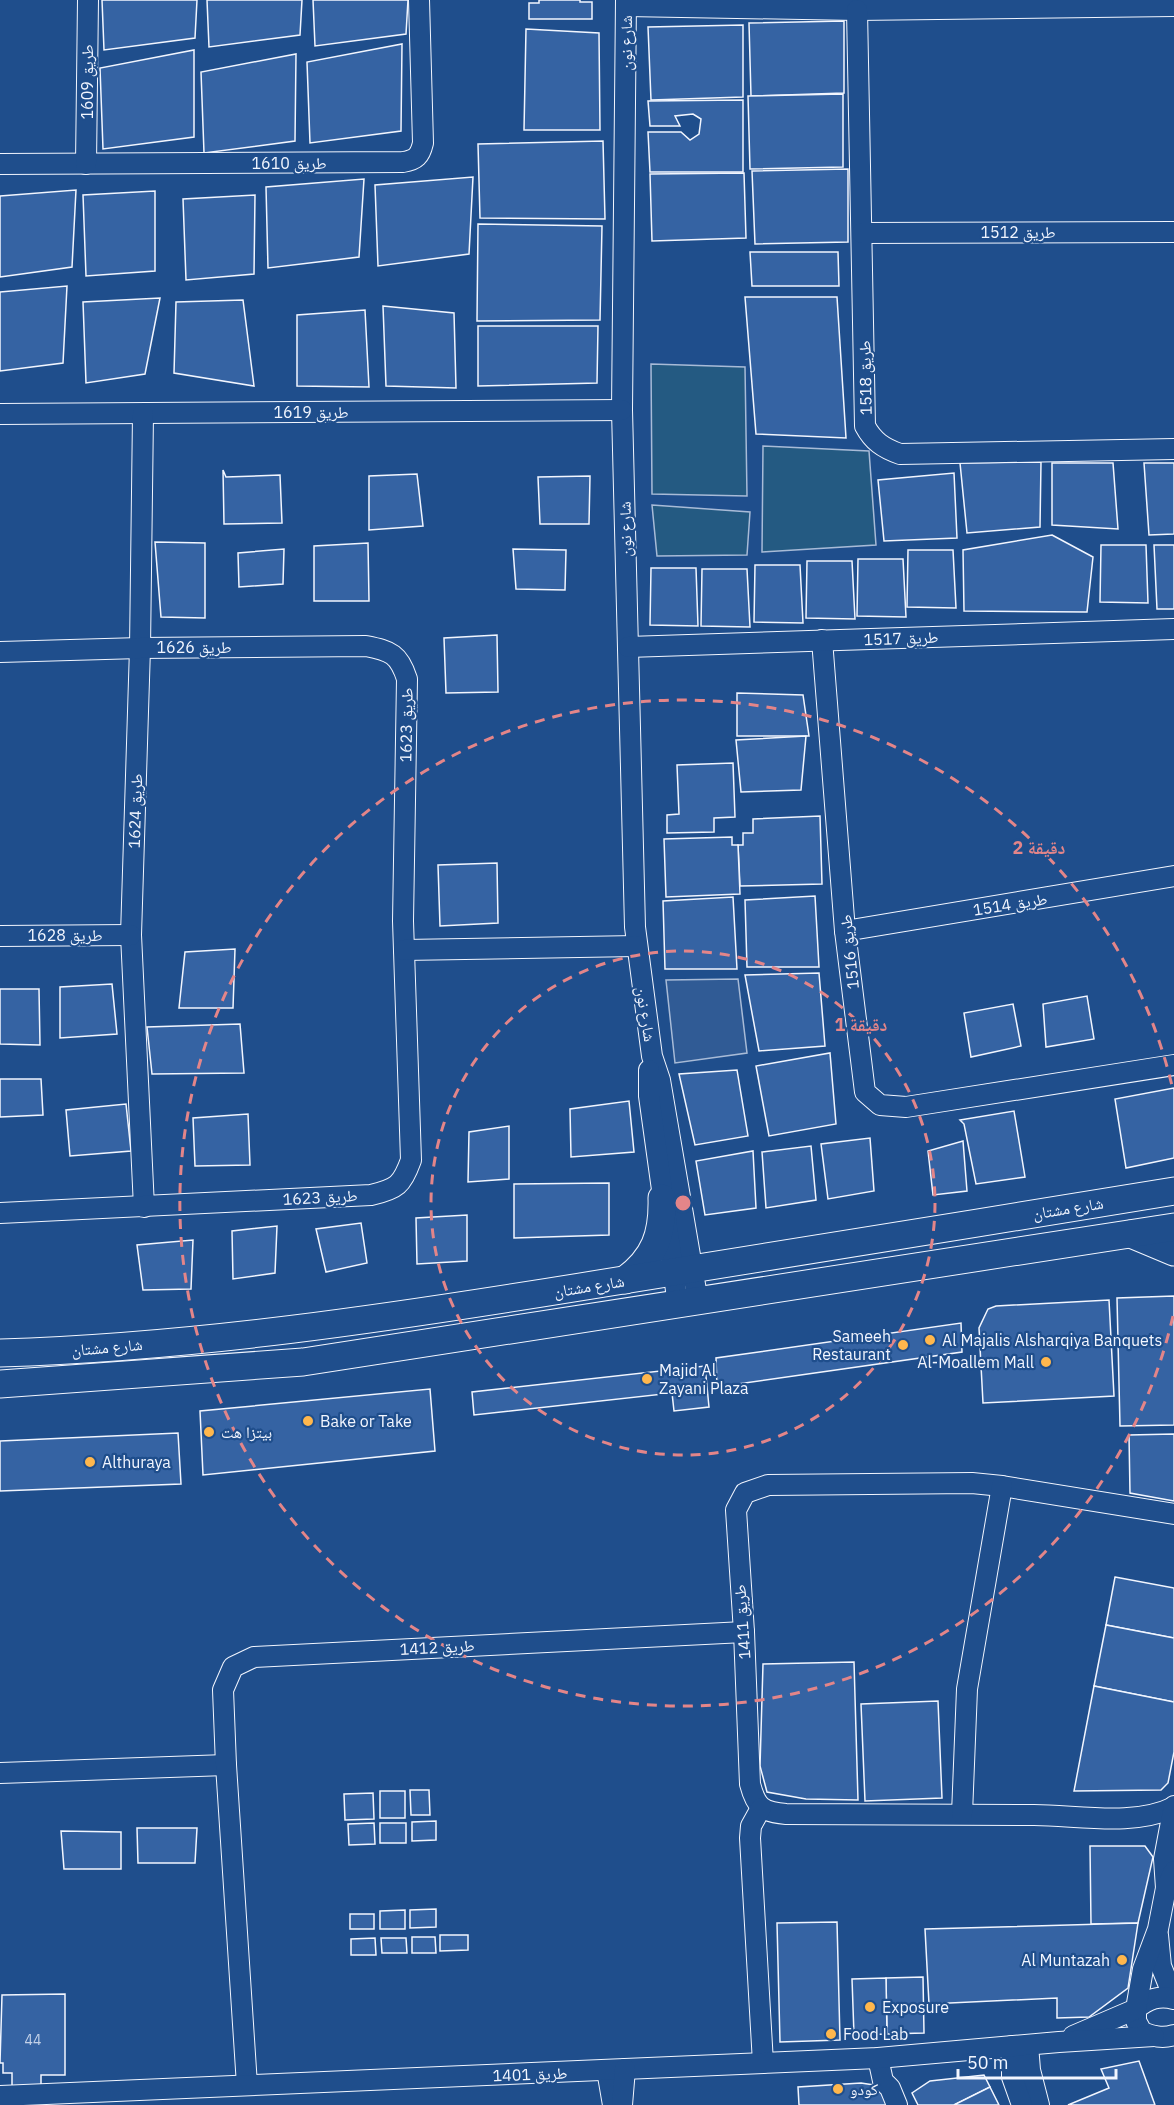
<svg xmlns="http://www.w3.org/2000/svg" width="1174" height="2105" font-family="'IBM Plex Sans','Noto Naskh Arabic',sans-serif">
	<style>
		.green { fill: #245a82; stroke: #a8bbd7; stroke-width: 1.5 }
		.parking { fill: #305b95; stroke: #a8bbd7; stroke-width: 1.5 }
		.building { fill: #3563a3; stroke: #f2f6ff; stroke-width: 1.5 }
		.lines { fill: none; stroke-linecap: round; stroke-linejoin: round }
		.street-casing { stroke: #f2f6ff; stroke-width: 22 }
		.secondary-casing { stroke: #f2f6ff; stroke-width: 29 }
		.street { stroke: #1f4e8c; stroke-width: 20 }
		.secondary { stroke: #1f4e8c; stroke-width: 27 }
		.ring { fill: none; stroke: #e38589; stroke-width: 3; stroke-dasharray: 10 8 }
		.poi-dot { fill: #ffb74d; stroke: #1f4e8c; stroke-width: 2 }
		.labels { text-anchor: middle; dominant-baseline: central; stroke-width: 4.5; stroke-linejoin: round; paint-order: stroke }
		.number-label { font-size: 14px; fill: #c3d1e8 }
		.street-label { font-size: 16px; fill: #f2f6ff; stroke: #1f4e8c }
		.poi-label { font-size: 16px; fill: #f2f6ff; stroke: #1f4e8c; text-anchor: start }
		.centre { fill: #e38589; stroke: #1f4e8c; stroke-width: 3 }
		.ring-label { font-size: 18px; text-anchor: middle; font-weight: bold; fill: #e38589; stroke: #1f4e8c; stroke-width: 4.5; stroke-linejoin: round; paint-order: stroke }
	</style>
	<rect width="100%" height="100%" fill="#1f4e8c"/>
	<g class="green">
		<polygon points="651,364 745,367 747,496 652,494"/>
		<polygon points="763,446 869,451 876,545 762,552"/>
		<polygon points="652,505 750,512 747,555 657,556"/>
	</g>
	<polygon class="parking" points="738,979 747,1053 675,1063 666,980"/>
	<g class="building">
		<polygon points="102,0 197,0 195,38 104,50"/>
		<polygon points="207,0 302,0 300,35 209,47"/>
		<polygon points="313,0 408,0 406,34 315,46"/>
		<polygon points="539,0 580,0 580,2 592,2 592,19 529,19 529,3 539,3"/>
		<polygon points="844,21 844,93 751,96 749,23"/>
		<polygon points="743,25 743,97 651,100 648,27"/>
		<polygon points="526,29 599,33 600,130 524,130"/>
		<polygon points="402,44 401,131 310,143 307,62"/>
		<polygon points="194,50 194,137 103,149 100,68"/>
		<polygon points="296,54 295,141 204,153 201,72"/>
		<polygon points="843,94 843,167 750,169 748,96"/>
		<polygon points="743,100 743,172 650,172 648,132 681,132 690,140 699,134 701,119 693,114 675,116 680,126 650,126 648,101"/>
		<polygon points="603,141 605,219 480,218 478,144"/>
		<polygon points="848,169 848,242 755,244 752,171"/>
		<polygon points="744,173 746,238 652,241 650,174"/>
		<polygon points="473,177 469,254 378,266 375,185"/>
		<polygon points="364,179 359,257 268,268 266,187"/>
		<polygon points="76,190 72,267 0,277 0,196"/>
		<polygon points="155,191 155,271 86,276 83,195"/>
		<polygon points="255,195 254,274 186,280 183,199"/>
		<polygon points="478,224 602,226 600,320 477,321"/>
		<polygon points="750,252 838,252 839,286 752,286"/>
		<polygon points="67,286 63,363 0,371 0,292"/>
		<polygon points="745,297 837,297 846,438 756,434"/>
		<polygon points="160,298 145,374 86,383 83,302"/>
		<polygon points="243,300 254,386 174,373 176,302"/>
		<polygon points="383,306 454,313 456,388 386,386"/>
		<polygon points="365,310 369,387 297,386 297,315"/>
		<polygon points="478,326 598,326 597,383 478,386"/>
		<polygon points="1041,462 1040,527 967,533 960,463"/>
		<polygon points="1052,463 1113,463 1118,529 1052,525"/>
		<polygon points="1144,463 1174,463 1174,534 1149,535"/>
		<polygon points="223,470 226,477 280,475 282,523 224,524"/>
		<polygon points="954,473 957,538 884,541 878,480"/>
		<polygon points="417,474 423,526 369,530 369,476"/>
		<polygon points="590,476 589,524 540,524 538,477"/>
		<polygon points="1052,535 1093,557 1087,612 964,611 963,550"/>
		<polygon points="155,542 205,543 205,618 161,617"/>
		<polygon points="368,543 369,601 314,601 314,546"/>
		<polygon points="1101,545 1146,545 1148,603 1100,602"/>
		<polygon points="1154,545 1174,545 1174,609 1157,609"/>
		<polygon points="284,549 283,584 239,587 238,553"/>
		<polygon points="513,549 566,550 565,590 516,589"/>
		<polygon points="908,550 953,550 956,608 907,607"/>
		<polygon points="858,559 903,559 906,617 857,616"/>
		<polygon points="807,561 852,561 855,619 806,618"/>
		<polygon points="755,565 800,565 803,623 754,622"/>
		<polygon points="651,568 696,568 698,626 650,625"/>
		<polygon points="702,569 747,569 750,627 701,626"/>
		<polygon points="497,635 498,692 446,693 444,638"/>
		<polygon points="737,693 803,695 809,736 737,736"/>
		<polygon points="806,736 801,790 741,792 736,740"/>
		<polygon points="733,763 735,817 714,818 714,832 667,833 667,815 679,814 677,765"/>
		<polygon points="820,816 822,884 740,886 738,845 743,845 743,833 753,833 753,819"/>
		<polygon points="732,837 732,845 738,845 740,894 666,897 664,839"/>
		<polygon points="497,863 498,923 440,926 438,865"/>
		<polygon points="815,896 819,967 747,967 745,900"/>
		<polygon points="733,897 737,969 665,969 663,901"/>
		<polygon points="235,949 233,1008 179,1008 185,952"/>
		<polygon points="819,973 825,1046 759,1051 745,975"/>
		<polygon points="112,984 117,1034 60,1038 60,987"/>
		<polygon points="0,989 39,989 40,1045 0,1044"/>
		<polygon points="1087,996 1094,1039 1046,1047 1043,1004"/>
		<polygon points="1013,1004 1021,1046 971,1057 964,1013"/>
		<polygon points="240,1024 244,1073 152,1074 147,1027"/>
		<polygon points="830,1053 836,1124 769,1136 756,1066"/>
		<polygon points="737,1070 748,1136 695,1145 679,1074"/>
		<polygon points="0,1079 41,1079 43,1115 0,1117"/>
		<polygon points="1174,1088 1174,1158 1126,1168 1115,1099"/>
		<polygon points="629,1101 634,1152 571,1157 570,1109"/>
		<polygon points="126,1104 131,1151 70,1156 66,1110"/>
		<polygon points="1014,1111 1025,1177 976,1184 964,1124 960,1120"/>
		<polygon points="248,1114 250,1165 195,1166 193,1118"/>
		<polygon points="509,1126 509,1179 468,1182 469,1132"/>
		<polygon points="870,1138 874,1191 828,1199 821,1144"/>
		<polygon points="963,1141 967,1191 933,1195 928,1151"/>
		<polygon points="811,1146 816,1200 766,1208 762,1152"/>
		<polygon points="753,1151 756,1208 705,1215 696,1161"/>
		<polygon points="609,1183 609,1235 514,1238 514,1184"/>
		<polygon points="467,1215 467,1261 417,1264 416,1218"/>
		<polygon points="361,1223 367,1263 326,1272 316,1229"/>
		<polygon points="277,1226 275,1273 233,1279 232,1231"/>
		<polygon points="193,1240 191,1289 143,1290 137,1245"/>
		<polygon points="1174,1296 1174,1425 1120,1426 1117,1298"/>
		<polygon points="1109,1300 1114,1396 983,1403 979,1328 988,1309 996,1306"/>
		<polygon points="961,1323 962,1352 717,1387 716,1358"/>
		<polygon points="705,1366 709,1407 674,1411 672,1393 474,1415 472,1392"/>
		<polygon points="430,1389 435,1451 203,1475 200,1411"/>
		<polygon points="178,1433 181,1484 0,1491 0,1441"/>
		<polygon points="1174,1434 1174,1501 1130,1493 1129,1435"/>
		<polygon points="1115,1577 1174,1588 1174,1638 1106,1625"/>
		<polygon points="1106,1625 1174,1638 1174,1702 1094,1686"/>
		<polygon points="854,1662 858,1800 806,1799 767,1792 760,1766 763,1664"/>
		<polygon points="1094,1686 1174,1702 1174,1752 1168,1783 1161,1790 1074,1791"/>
		<polygon points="938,1701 942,1798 865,1801 861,1704"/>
		<polygon points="410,1790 429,1790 430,1815 411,1815"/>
		<rect x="380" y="1791" width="25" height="27"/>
		<polygon points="373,1793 374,1819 345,1820 344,1794"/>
		<polygon points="436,1821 436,1840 412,1841 412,1822"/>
		<polygon points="374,1823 375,1844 349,1845 348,1824"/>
		<rect x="380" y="1823" width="26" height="20"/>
		<polygon points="137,1828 197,1828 195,1863 138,1863"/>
		<polygon points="61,1831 121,1832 121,1869 64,1869"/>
		<polygon points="1090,1846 1145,1846 1153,1857 1138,1923 1091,1924"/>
		<polygon points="436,1909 436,1927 410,1928 410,1910"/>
		<polygon points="405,1910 405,1929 380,1929 380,1911"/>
		<rect x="350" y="1914" width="24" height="15"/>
		<polygon points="837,1922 840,2040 780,2042 777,1923"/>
		<polygon points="1138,1923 1128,1988 1089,2017 1057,2018 1057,1998 929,2004 925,1929"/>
		<polygon points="440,1935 468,1935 468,1950 440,1951"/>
		<polygon points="412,1937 435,1937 436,1953 412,1953"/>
		<polygon points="375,1938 376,1955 351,1955 351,1939"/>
		<polygon points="381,1938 406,1938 407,1953 382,1953"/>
		<polygon points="923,1977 924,2033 887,2034 886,1978"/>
		<polygon points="886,1978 887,2034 854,2035 852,1979"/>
		<polygon points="65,1994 65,2075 41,2075 41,2089 12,2089 12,2073 3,2073 3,2063 0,2063 2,1995"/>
		<polygon points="1139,2061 1155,2105 1068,2105 1109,2088 1101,2069"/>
		<polygon points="984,2075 990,2087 954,2105 918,2105 912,2093 930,2081"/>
		<polygon points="861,2083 874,2085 883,2092 887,2105 799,2105 798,2087"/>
		<polygon points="990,2087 999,2105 954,2105"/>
	</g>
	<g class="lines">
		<defs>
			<g id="street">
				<polyline points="626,0 622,410 635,927 652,1056 660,1080 698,1302"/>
				<polyline points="626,6 857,10 1174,6"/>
				<path d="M857,10l8,416c8,15 18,22 35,28l274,-5"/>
				<path d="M0,164l403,-2c13,-2 17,-6 20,-19l-4,-143"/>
				<polyline points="86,164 88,0"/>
				<polyline points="862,233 1174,232"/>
				<polyline points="0,414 622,410"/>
				<polyline points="143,414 140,648 131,935 144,1207"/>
				<polyline points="822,640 845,931 865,1092 880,1105 906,1107 1174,1065"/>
				<polyline points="628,647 1174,629"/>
				<path d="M0,652l140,-4 226,-2c25,5 33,8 41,33l-4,242 8,239c-9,25 -14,29 -40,35l-371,18"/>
				<polyline points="845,931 1174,876"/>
				<polyline points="0,936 131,935"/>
				<polyline points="404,950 636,946"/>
				<polyline points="649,1070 649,1096 678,1305"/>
				<polyline points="0,1773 226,1765"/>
				<path d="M1174,1807c-40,20 -97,8 -140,8 -83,-1 -166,-1 -248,-1 -24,-2 -30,-7 -36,-30l-6,-152 -8,-122 9,-17 23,-8 204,-2 30,3 172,28"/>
				<polyline points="761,1808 751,1826 750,1838 763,2063"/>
				<polyline points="962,1814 967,1689 1002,1486"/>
				<polyline points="1166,1888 1164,1859 1174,1806"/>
				<polyline points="1158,1935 1161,1966 1174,1998"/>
				<path d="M1174,1999c-15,-4 -26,0 -38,10v12l6,11c11,4 20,7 32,3"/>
				<polyline points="1073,2036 1136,2009 1143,1969 1158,1929 1166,1888 1174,1871"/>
				<polyline points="1028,2045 1030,2070 1039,2105"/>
				<polyline points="1012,2046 1012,2077 1022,2105"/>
				<polyline points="878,2058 883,2081 890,2088 897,2105"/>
				<polyline points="607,2070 613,2105"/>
				<polyline points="247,2085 226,1765 223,1690 233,1667 254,1657 744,1632"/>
				<polyline points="0,2096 878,2058 1059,2042 1154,2036"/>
				<polyline points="622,2105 625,2069"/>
			</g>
			<g id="secondary">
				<polyline points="1131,1234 1174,1252"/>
				<path d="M625,1280c30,-22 38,-46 37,-82"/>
				<path d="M0,1353c195,-6 388,-35 580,-66 198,-31 396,-64 594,-96"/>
				<polyline points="0,1384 303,1362 1174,1227"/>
			</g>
		</defs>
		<use href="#street" class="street-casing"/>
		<use href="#secondary" class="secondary-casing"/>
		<use href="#street" class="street"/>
		<use href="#secondary" class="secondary"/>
	</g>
	<g class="ring">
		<circle cx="683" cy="1203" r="252"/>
		<path d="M1173 1316A503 503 0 1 1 1173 1090"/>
	</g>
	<g class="poi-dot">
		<circle cx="930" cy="1340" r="6"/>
		<circle cx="903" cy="1345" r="6"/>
		<circle cx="1046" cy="1362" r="6"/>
		<circle cx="647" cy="1379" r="6"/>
		<circle cx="308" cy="1421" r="6"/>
		<circle cx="209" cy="1432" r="6"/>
		<circle cx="90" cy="1462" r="6"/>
		<circle cx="1122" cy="1960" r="6"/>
		<circle cx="870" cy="2007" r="6"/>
		<circle cx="831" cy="2034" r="6"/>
		<circle cx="838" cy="2089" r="6"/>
	</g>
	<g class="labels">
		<g class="number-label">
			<text x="33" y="2040">44</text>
		</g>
		<g class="street-label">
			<text transform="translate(626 43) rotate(-90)">شارع نون</text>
			<text transform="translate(87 82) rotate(-90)">طريق 1609</text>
			<text x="289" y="163">طريق 1610</text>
			<text x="1018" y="232">طريق 1512</text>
			<text transform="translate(865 378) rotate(-91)">طريق 1518</text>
			<text x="311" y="412">طريق 1619</text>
			<text transform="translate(625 529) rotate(-91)">شارع نون</text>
			<text transform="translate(901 638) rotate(-2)">طريق 1517</text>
			<text x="194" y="647">طريق 1626</text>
			<text transform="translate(406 725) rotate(-89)">طريق 1623</text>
			<text transform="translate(135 811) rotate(-88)">طريق 1624</text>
			<text transform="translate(1010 904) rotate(-9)">طريق 1514</text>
			<text x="65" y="935">طريق 1628</text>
			<text transform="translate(849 952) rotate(-96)">طريق 1516</text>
			<text transform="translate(646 1014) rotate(81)">شارع نون</text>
			<text transform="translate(320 1197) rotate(-3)">طريق 1623</text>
			<text transform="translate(1068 1208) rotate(-9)">شارع مشتان</text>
			<text transform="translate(589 1286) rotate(-9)">شارع مشتان</text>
			<text transform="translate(107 1347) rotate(-5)">شارع مشتان</text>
			<text transform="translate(742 1622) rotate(-94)">طريق 1411</text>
			<text transform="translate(437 1647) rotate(-3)">طريق 1412</text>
			<text transform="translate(530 2074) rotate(-2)">طريق 1401</text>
		</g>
		<g class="poi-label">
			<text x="891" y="1336" text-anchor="end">Sameeh<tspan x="891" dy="18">Restaurant</tspan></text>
			<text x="942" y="1340">Al Majalis Alsharqiya Banquets</text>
			<text x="1034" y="1362" text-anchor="end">Al-Moallem Mall</text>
			<text x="659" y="1370">Majid Al<tspan x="659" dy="18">Zayani Plaza</tspan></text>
			<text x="320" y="1421">Bake or Take</text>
			<text x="221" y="1432">بيتزا هت</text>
			<text x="102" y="1462">Althuraya</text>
			<text x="1110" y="1960" text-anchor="end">Al Muntazah</text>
			<text x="882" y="2007">Exposure</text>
			<text x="843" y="2034">Food Lab</text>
			<text x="850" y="2089">كودو</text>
		</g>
	</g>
	<circle cx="683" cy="1203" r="9" class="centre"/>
	<g class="ring-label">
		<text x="1039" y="854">2 دقيقة</text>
		<text x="861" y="1031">1 دقيقة</text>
	</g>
	<path d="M958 2069v9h158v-9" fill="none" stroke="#f2f6ff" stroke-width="3"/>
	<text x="967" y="2069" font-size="18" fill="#f2f6ff" stroke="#1f4e8c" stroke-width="4.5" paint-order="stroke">50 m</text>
</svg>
